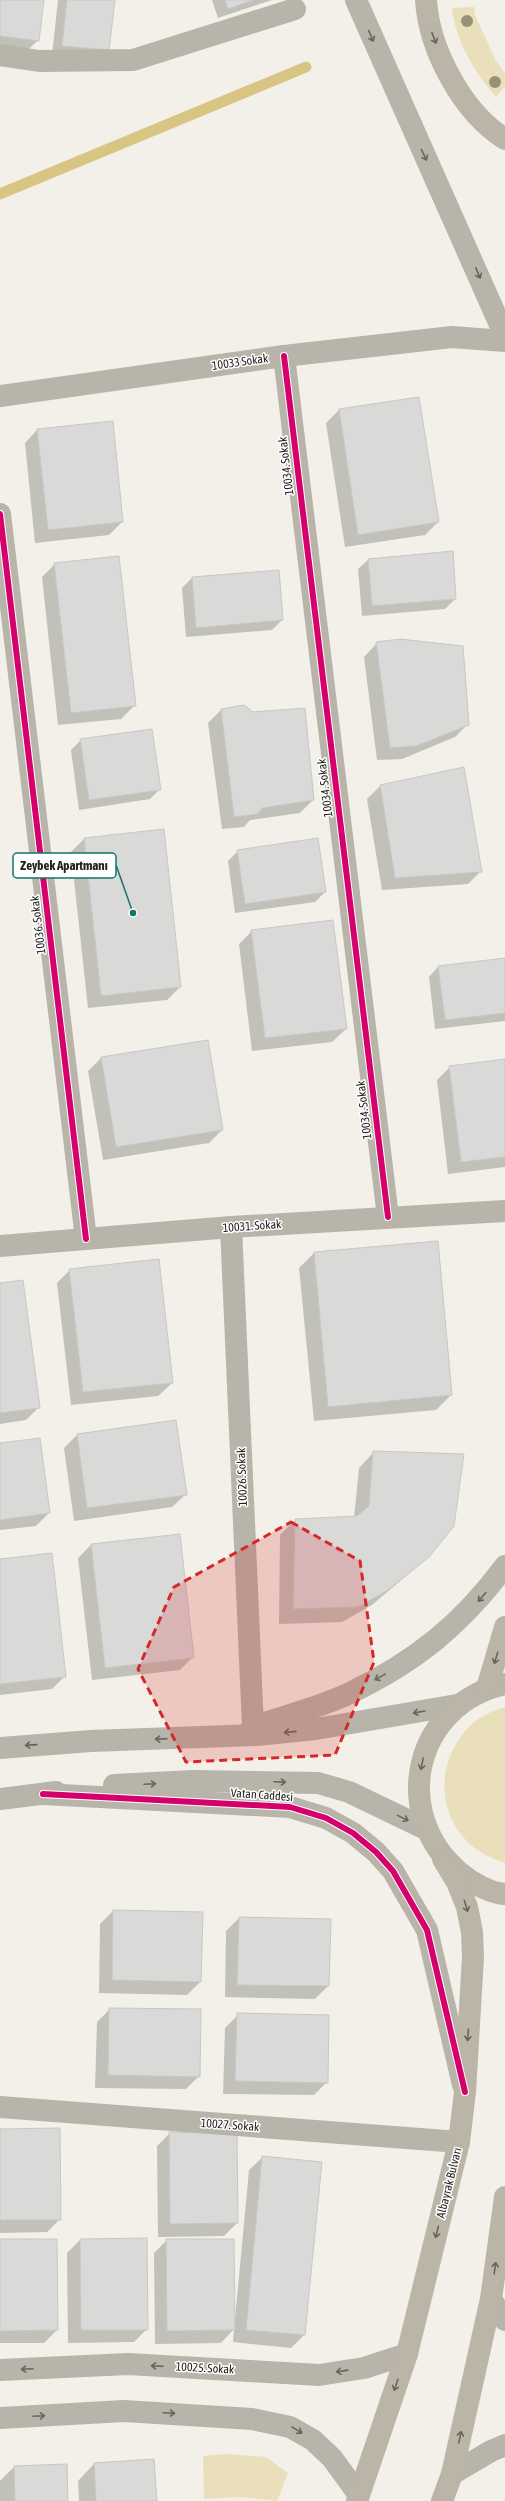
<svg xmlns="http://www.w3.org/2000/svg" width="505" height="2501" font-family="'Asap Condensed',sans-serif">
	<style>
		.green { fill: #eadfbb }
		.shadow { fill: #0003 }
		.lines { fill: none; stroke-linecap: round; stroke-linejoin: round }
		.stream { stroke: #d9c583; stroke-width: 11 }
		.building { fill: #d9d9d7; stroke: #c7c7c6 }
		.minor { stroke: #b8b4a9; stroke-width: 22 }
		.tertiary { stroke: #b8b4a9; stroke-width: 22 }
		.primary { stroke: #bab5a7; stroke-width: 22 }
		.cycleway-casing { stroke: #fff; stroke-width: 8 }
		.cycleway { stroke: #d6006c; stroke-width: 6 }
		.tree { fill: #989178 }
		.oneway { stroke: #67645d }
		.oneway2 { stroke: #68655c }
		.marked { fill: #d62828; fill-opacity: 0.2; stroke: #d62828; stroke-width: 3; stroke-dasharray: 8 5; stroke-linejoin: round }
		.labels { text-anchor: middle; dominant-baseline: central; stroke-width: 3; stroke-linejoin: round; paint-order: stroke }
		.street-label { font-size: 12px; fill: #25231f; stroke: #fff }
		.leader { fill: none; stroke: #0f766e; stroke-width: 1.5 }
		.callout-dot { fill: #0f766e; stroke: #fff; stroke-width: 1.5 }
		.callout { fill: #fff; stroke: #0f766e; stroke-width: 1.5 }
		.callout-label { font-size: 13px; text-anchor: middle; font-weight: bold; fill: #25231f }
	</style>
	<rect width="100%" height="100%" fill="#f2f0e8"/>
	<g class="green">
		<path d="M474,7l1,8 20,44 10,15v12l-9,11c-21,-24 -41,-57 -44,-89z"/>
		<path d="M505,1707v156c-15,-5 -30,-12 -41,-25 -32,-36 -23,-93 16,-120 7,-5 17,-8 25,-11z"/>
		<polygon points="226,2454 266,2457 288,2473 277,2501 240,2497 204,2499 203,2456"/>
	</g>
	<g class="shadow">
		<polygon points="0,0 43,0 38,40 28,50 0,47"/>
		<polygon points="58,0 114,0 108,50 52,55"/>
		<polygon points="212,0 272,0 218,18"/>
		<polygon points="418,398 438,522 425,535 345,547 326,423 339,410"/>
		<polygon points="38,429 122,522 109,535 35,543 25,443"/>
		<polygon points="368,560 455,599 445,609 362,616 358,569"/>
		<polygon points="55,564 134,706 121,719 58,725 42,577"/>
		<polygon points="192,578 282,620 272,630 186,637 182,588"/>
		<polygon points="377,643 468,724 455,737 402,759 377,760 364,657"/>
		<polygon points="221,710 253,713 313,800 300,813 250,820 244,827 222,829 208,723"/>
		<polygon points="81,740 160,789 150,799 79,810 71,750"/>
		<polygon points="380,786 481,871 468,884 382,890 367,799"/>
		<polygon points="84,839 180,987 167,1000 88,1008 71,852"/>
		<polygon points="238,851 325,892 315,902 235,913 228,861"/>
		<polygon points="252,931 346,1029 332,1042 252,1051 239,944"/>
		<polygon points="505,959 505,1021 435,1029 429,977 438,967"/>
		<polygon points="101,1058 222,1130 209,1143 103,1160 88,1071"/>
		<polygon points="505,1060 505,1167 448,1174 437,1080 450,1067"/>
		<polygon points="314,1253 451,1395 436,1410 314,1421 299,1268"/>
		<polygon points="70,1270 172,1383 158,1396 71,1405 57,1283"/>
		<polygon points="0,1284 39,1407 26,1420 0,1424"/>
		<polygon points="77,1435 186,1494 172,1507 74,1521 64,1448"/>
		<polygon points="0,1444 49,1513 36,1526 0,1530"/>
		<polygon points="374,1452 428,1557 372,1605 342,1622 279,1624 280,1535 295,1520 354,1518 359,1468"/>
		<polygon points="91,1545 193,1657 180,1670 92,1680 78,1558"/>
		<polygon points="0,1560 65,1676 52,1689 0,1695"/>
		<polygon points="113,1911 200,1982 187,1995 99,1993 100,1924"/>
		<polygon points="239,1918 328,1986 315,1999 225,1997 226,1931"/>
		<polygon points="110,2009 199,2076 186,2089 95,2088 97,2022"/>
		<polygon points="238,2015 327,2082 314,2095 223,2094 225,2028"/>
		<polygon points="0,2130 60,2219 47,2232 0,2233"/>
		<polygon points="170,2133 237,2223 224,2236 158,2237 157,2146"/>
		<polygon points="263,2157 304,2335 291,2348 233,2342 234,2329 221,2343 155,2344 154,2253 167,2240 235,2319 249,2170"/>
		<polygon points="0,2240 57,2330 44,2343 0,2343"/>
		<polygon points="80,2240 147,2329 134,2342 68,2343 67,2253"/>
		<polygon points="94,2464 156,2501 79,2501 78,2481"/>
		<polygon points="66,2465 67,2501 0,2501 0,2481 14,2467"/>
	</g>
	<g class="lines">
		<polyline class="stream" points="0,194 306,67"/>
	</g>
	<g class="building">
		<polygon points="0,0 44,0 39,41 0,36"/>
		<polygon points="67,0 115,0 109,50 62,46"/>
		<polygon points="225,0 254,0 228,9"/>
		<polygon points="419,397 439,522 358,535 339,409"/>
		<polygon points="113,421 123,522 48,530 37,429"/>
		<polygon points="453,551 456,599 372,606 368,559"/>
		<polygon points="119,556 136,706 71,713 54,563"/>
		<polygon points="279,570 283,620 196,628 192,577"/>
		<polygon points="400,639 463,646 469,725 416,746 390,748 376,642"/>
		<polygon points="244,705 253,712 305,708 314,800 262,808 258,814 234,817 221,709"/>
		<polygon points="152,729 161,790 89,800 80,739"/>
		<polygon points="464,767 482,872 395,878 380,785"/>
		<polygon points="164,829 181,987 101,996 84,838"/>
		<polygon points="318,838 326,892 245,904 237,850"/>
		<polygon points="333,920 347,1029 265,1038 251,930"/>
		<polygon points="505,958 505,1013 445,1020 438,966"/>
		<polygon points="208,1040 223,1130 116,1147 101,1057"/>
		<polygon points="505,1059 505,1157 461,1162 449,1066"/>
		<polygon points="438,1241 452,1395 328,1407 314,1252"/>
		<polygon points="159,1259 173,1383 83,1392 69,1269"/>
		<polygon points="23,1280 40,1408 0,1413 0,1283"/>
		<polygon points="176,1420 187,1495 87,1508 77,1434"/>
		<polygon points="40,1438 50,1513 0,1520 0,1443"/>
		<polygon points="373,1451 464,1454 454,1526 429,1557 388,1590 358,1607 293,1609 295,1519 357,1516 369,1506"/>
		<polygon points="180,1534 194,1658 105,1668 91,1544"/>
		<polygon points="52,1553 66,1677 0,1684 0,1559"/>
		<polygon points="113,1910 203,1912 201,1982 112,1980"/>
		<polygon points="239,1917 331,1919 329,1986 237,1985"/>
		<polygon points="109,2008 201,2009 200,2077 108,2075"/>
		<polygon points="237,2013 329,2015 328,2083 235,2081"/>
		<polygon points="60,2128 61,2220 0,2220 0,2129"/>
		<polygon points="169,2132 237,2132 238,2223 170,2224"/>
		<polygon points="262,2156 322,2162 305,2335 246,2330"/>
		<polygon points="147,2238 148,2330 81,2330 80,2239"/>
		<polygon points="0,2239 57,2239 58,2330 0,2331"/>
		<polygon points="166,2239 234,2239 235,2330 167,2331"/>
		<polygon points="154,2459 157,2501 96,2501 94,2463"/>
		<polygon points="67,2464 68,2501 15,2501 14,2466"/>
	</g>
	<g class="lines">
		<g class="minor">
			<polyline points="0,55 39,61 133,60 295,9"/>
			<polyline points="284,356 388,1217"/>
			<polyline points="0,396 284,356 452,337 505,341"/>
			<polyline points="0,514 86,1239"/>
			<polyline points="231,1227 253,1727"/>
			<polyline points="0,1246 231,1227 505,1211"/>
			<polyline points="0,2107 459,2142"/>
		</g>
		<g class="tertiary">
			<polyline points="356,0 505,336"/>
			<path d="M252,1727c32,-11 67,-19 98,-34 65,-31 112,-69 155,-127"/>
			<polyline points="0,1748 91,1741 257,1735 316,1729 457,1705"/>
			<polyline points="114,1785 193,1781 318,1783 349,1792 426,1829"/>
			<polyline points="43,1794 290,1807 326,1818 353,1833 376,1852 393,1871 427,1930 463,2085"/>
			<polyline points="0,1799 56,1792"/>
			<polyline points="491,2299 505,2320"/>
			<polyline points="0,2370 128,2364 319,2375 364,2368 407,2354"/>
			<polyline points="0,2418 124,2411 252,2419 290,2427 313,2440 332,2458 359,2495"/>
			<polyline points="452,2474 491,2451 505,2445"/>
		</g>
		<g class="primary">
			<path d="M426,0c3,49 36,112 79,139"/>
			<path d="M505,1684c-90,20 -116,128 -46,188 12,10 30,21 46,22"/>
			<polyline points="487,1688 505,1627"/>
			<polyline points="357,2501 407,2354 459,2142 465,2092 473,1957 472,1932 467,1907 457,1882 443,1859"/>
			<polyline points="442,2501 452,2474 491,2299 505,2197"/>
		</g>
		<defs>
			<g id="cycleway">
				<polyline points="284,356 388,1217"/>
				<polyline points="0,514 86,1239"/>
				<polyline points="43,1794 290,1807 326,1818 353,1833 376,1852 393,1871 427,1930 465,2092"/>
			</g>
		</defs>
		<use href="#cycleway" class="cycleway-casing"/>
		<use href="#cycleway" class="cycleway"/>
	</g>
	<g class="tree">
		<circle cx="467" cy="21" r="6"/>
		<circle cx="495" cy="82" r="6"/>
	</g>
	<defs><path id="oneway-shaft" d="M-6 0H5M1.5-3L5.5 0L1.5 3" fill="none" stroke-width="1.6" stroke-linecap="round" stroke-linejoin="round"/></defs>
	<g class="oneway">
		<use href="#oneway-shaft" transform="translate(371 36) rotate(67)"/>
		<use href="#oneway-shaft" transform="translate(424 155) rotate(65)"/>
		<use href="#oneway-shaft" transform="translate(478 273) rotate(67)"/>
		<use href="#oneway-shaft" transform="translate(482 1597) rotate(130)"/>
		<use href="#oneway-shaft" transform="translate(380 1677) rotate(151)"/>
		<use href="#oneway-shaft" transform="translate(419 1712) rotate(170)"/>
		<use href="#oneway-shaft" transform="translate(290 1732) rotate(174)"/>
		<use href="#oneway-shaft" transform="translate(161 1739) rotate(178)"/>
		<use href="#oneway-shaft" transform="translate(31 1745) rotate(176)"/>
		<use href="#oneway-shaft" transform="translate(280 1782) rotate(2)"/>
		<use href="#oneway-shaft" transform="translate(150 1784) rotate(-3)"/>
		<use href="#oneway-shaft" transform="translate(403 1818) rotate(26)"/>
		<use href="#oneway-shaft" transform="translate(157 2366) rotate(-177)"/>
		<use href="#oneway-shaft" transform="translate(27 2369) rotate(177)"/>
		<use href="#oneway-shaft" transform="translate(342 2371) rotate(172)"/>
		<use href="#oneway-shaft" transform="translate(169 2413) rotate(3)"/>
		<use href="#oneway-shaft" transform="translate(39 2416) rotate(-3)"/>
		<use href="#oneway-shaft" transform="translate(297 2430) rotate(31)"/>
	</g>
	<g class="oneway2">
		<use href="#oneway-shaft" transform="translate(434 38) rotate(69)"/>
		<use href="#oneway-shaft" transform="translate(496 1658) rotate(107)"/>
		<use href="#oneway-shaft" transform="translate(422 1764) rotate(102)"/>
		<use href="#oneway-shaft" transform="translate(466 1906) rotate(73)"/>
		<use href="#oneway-shaft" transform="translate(468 2035) rotate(94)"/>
		<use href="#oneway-shaft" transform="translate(437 2232) rotate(104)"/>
		<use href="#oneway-shaft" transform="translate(495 2268) rotate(-82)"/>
		<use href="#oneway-shaft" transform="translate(396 2385) rotate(109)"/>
		<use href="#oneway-shaft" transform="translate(460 2437) rotate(-78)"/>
	</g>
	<path class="marked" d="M291,1522l69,39 14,101 -39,93 -149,7 -48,-93 36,-82z"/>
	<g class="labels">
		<g class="street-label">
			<text transform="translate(240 362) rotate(-8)">10033 Sokak</text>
			<text transform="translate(286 466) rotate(-97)">10034. Sokak</text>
			<text transform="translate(325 788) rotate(-97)">10034. Sokak</text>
			<text transform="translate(38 925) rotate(-97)">10036. Sokak</text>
			<text transform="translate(364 1110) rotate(-97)">10034. Sokak</text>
			<text transform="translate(252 1226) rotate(-4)">10031. Sokak</text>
			<text transform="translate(242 1477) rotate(-92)">10026. Sokak</text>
			<text transform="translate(262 1795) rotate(4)">Vatan Caddesi</text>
			<text transform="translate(230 2125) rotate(4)">10027. Sokak</text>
			<text transform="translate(449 2183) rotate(-76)">Albayrak Bulvarı</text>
			<text transform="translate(205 2368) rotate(3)">10025. Sokak</text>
		</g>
	</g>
	<path class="leader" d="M133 913L116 865"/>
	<circle class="callout-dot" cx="133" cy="913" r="4"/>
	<rect class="callout" x="13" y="853" width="103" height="25" rx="4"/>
	<g class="callout-label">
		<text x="64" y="870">Zeybek Apartmanı</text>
	</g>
</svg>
